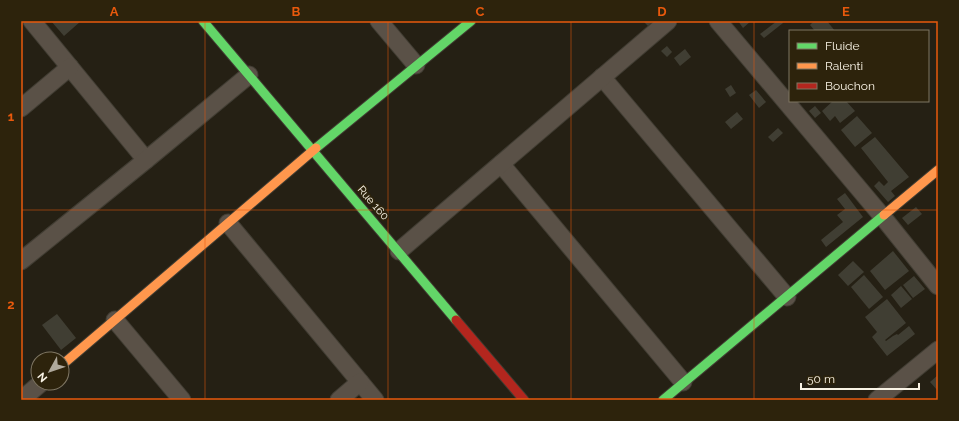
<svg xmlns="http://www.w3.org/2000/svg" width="959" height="421" font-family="Raleway,sans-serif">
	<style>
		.building { fill: #403e33 }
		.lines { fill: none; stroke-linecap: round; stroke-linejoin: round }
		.street-casing { stroke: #413d33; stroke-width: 19 }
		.fast-casing { stroke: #413d33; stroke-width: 11 }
		.slow-casing { stroke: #413d33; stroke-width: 11 }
		.jam-casing { stroke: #413d33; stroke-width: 11 }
		.street { stroke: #5a5147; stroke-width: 17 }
		.fast { stroke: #63d668; stroke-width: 9 }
		.slow { stroke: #ff974d; stroke-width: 9 }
		.jam { stroke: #b3261e; stroke-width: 9 }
		.grid { fill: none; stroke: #e8590c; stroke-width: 1; stroke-opacity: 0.55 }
		.labels { text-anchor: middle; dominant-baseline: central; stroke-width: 3.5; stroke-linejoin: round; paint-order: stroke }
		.street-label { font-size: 11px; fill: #f9f3e5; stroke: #2d230c }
		.neatline { fill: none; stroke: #e8590c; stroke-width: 1.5 }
		.grid-label { font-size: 13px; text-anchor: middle; font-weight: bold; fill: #e8590c }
	</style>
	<rect width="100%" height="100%" fill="#252014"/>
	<g class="building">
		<polygon points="51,21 81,21 64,36"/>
		<polygon points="643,21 653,21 648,26"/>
		<polygon points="738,21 751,21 743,28"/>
		<polygon points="777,21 782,21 783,23 764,38 760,34"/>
		<polygon points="814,21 827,21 835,31 815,31 810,25"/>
		<polygon points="667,46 672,52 667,57 661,51"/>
		<polygon points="685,49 691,57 680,66 674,58"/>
		<polygon points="731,85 736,93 730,97 725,89"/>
		<polygon points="756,90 766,102 759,108 749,95"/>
		<polygon points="833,101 846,101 855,111 840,123 835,116 830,121 822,111"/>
		<polygon points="815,106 821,113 815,118 809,111"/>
		<polygon points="737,112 743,119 731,129 725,122"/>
		<polygon points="857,116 872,133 855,147 841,130"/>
		<polygon points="778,128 783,133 773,142 768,137"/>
		<polygon points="875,137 909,177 891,191 895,196 888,202 874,186 879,181 884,186 888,182 861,148"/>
		<polygon points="845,193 863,217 826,247 821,240 843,222 837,215 845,209 837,199"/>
		<polygon points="916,207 922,214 908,225 902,218"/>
		<polygon points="893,251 909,271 885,290 870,271"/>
		<polygon points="853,261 864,272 848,286 838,275"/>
		<polygon points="864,275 883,297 869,309 851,287"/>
		<polygon points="914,276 925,289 913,298 903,285"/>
		<polygon points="901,286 912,299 901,308 891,295"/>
		<polygon points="887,299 906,323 885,340 886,341 893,336 897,334 898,335 909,326 915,334 887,356 872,337 877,332 865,317"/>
		<polygon points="57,314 76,338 61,350 42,325"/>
		<polygon points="938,375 938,391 930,382"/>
	</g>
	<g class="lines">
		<defs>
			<g id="street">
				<polyline points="32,21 146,160"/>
				<polyline points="379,21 416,65"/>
				<polyline points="718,21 882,216 938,286"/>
				<polyline points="602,77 787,297"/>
				<polyline points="21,108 70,67"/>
				<polyline points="501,164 683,382"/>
				<polyline points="228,223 375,400"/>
				<polyline points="399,251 668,21"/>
				<polyline points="21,261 146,160 249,75"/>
				<polyline points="115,320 182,400"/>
				<polyline points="21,400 41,383"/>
				<polyline points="339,400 360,382"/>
				<polyline points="877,400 938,350"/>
			</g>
			<g id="fast">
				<polyline points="203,21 456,320"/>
				<polyline points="316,148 471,21"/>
				<polyline points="663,400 884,215"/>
			</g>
			<g id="slow">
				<polyline points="884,215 938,170"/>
				<polyline points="62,365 316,148"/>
			</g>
			<polyline id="jam" points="456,320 524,400"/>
		</defs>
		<use href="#street" class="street-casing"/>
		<use href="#fast" class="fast-casing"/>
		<use href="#slow" class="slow-casing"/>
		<use href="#jam" class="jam-casing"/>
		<use href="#street" class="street"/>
		<use href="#fast" class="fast"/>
		<use href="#slow" class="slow"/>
		<use href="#jam" class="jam"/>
	</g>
	<path class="grid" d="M205,21v379M388,21v379M571,21v379M754,21v379M21,210h917"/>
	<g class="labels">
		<g class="street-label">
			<text transform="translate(373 203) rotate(49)">Rue 160</text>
		</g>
	</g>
	<rect width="959" height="421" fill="none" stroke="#2d230c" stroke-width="44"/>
	<rect x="789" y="30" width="140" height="72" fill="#2d230c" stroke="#7f7663"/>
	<rect x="797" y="43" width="20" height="6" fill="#63d668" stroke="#7f7663"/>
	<text x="825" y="50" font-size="12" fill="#f9f3e5">Fluide</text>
	<rect x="797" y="63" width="20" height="6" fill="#ff974d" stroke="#7f7663"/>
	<text x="825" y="70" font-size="12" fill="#f9f3e5">Ralenti</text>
	<rect x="797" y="83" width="20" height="6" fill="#b3261e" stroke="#7f7663"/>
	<text x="825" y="90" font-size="12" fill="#f9f3e5">Bouchon</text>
	<g transform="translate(50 371) rotate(230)"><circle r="19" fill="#2d230c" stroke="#7f7663"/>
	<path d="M0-3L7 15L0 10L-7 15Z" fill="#afa99c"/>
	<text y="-6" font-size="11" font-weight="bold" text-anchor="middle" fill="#f9f3e5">N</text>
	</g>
	<path d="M801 383v6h118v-6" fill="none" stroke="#f9f3e5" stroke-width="2"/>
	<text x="807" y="383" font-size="12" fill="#f9f3e5" stroke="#2d230c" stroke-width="3" paint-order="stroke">50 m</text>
	<rect x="22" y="22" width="915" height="377" class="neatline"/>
	<g class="grid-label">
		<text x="114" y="16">A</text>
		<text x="296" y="16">B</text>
		<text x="480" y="16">C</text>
		<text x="662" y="16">D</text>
		<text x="846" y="16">E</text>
		<text x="11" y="121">1</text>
		<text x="11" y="309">2</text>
	</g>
</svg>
